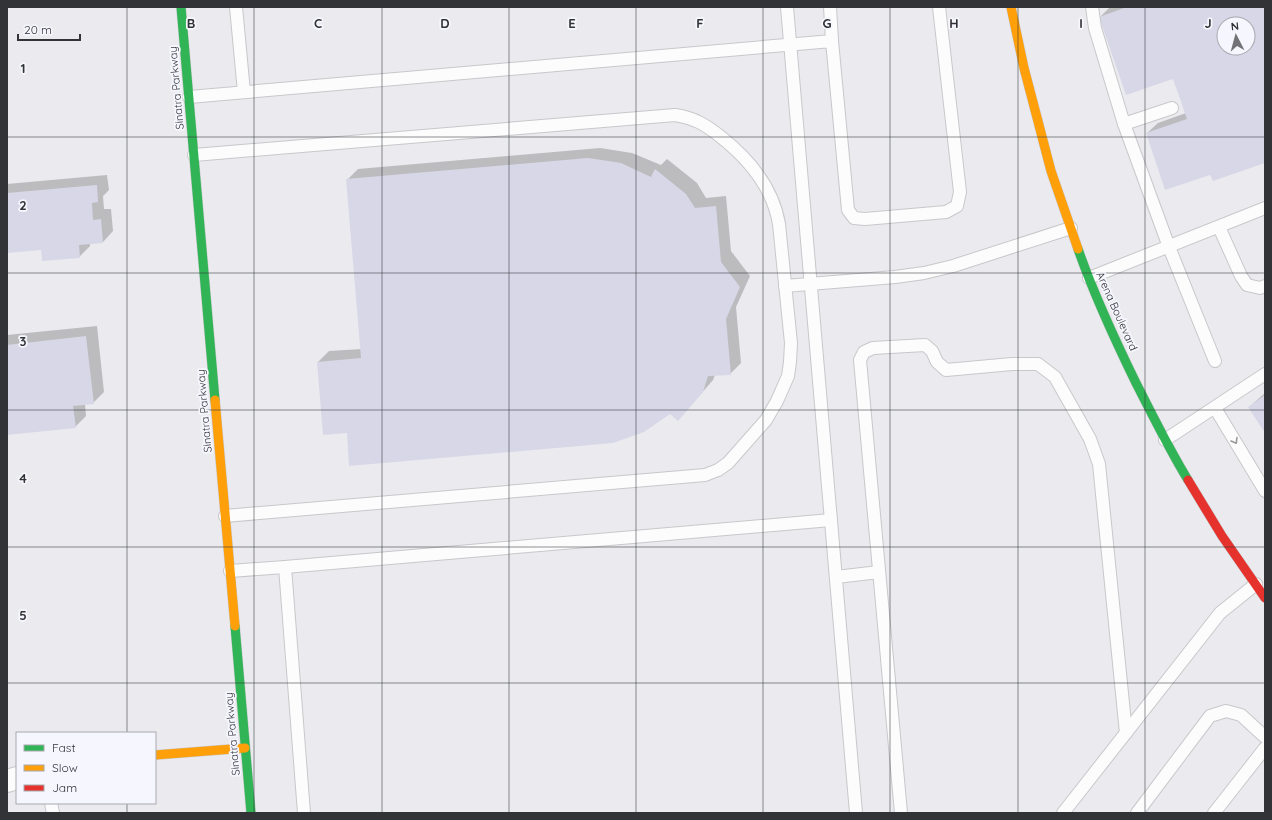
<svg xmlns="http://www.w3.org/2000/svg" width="1272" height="820" font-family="Quicksand,sans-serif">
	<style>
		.shadow { fill: #0003; fill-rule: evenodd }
		.building { fill: #d7d7e8; fill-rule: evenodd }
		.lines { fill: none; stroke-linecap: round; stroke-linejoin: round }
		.lane-casing { stroke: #c8c8cb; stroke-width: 14 }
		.street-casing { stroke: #c8c8cb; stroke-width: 24 }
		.fast-casing { stroke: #c8c8cb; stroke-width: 10 }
		.slow-casing { stroke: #c8c8cb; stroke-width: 10 }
		.jam-casing { stroke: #c8c8cb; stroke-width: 10 }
		.lane { stroke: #fcfcfd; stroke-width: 12 }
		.street { stroke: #fcfcfd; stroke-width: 22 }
		.fast { stroke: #30b455; stroke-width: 9 }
		.slow { stroke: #ff9f0a; stroke-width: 9 }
		.jam { stroke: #e5322d; stroke-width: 9 }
		.oneway { stroke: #97989a }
		.grid { fill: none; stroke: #323336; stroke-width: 1; stroke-opacity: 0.55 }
		.labels { text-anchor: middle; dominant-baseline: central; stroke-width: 3.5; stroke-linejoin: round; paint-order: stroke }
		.street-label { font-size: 11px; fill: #323336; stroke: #f6f6fe }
		.grid-label { font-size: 13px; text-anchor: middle; font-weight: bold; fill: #323336; stroke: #f6f6fe; stroke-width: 3.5; stroke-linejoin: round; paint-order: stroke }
	</style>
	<rect width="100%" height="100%" fill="#ebebef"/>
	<g class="shadow">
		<path d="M1110,7h155v155l-118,-29 11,-10 28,-10 -13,-35 -73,-61zM1224,24h24v24h-24z"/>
		<polygon points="600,148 632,153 661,165 667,159 697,183 706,198 726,196 731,251 750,276 736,307 741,363 730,374 715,375 713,380 678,420 670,412 347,432 318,362 329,351 362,349 347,180 358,169"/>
		<polygon points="107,175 109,190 103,196 104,209 111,209 113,231 103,242 90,243 90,246 79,257 42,248 7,252 7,184"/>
		<polygon points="97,326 104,392 93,403 85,404 86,416 75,427 7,434 7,335"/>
		<polygon points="1265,393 1265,431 1249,407"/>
	</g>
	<g class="building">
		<path d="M1127,7h138v156l-52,18 -3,-6 -45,15 -19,-57 41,-14 -14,-40 -47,16 -27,-78zM1224,24h24v24h-24z"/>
		<polygon points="588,158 621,163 651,177 655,169 686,194 695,208 716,206 721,262 740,287 726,319 731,375 708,376 703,392 678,421 670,414 644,432 613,443 349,466 347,433 323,435 317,362 361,358 346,179"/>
		<polygon points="97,185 98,202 92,203 93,220 101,219 103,243 79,245 80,258 42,261 41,250 7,253 7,193"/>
		<polygon points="86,336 94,404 73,406 76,428 7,435 7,345"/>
		<polygon points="1265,395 1265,433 1248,407"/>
	</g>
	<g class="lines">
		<defs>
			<g id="lane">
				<polyline points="236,7 244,92"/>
				<polyline points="787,7 856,813"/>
				<polyline points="830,7 832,41"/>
				<polyline points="1092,7 1095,28 1124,124 1169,247 1215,361"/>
				<polyline points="189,97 832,41 848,210 854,218 865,219 946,212 957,206 960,192 939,7"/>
				<polyline points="1124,124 1172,108"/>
				<path d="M194,155l481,-40c20,3 31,10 46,22 29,23 52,51 58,87l12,119 -1,19 -2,14 -11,25 -11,19 -38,43 -10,7 -13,5 -480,41"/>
				<polyline points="1219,227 1241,276 1247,285 1260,288 1265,286"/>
				<polyline points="1089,278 1265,208"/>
				<polyline points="785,286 895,277 924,273 953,266 1071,228"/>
				<polyline points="1215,408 1265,491"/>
				<polyline points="1165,440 1265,374"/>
				<polyline points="230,571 285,567"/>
				<polyline points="836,577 879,572"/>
				<polyline points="51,803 53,813"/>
				<polyline points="304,813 285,567 831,520"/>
				<polyline points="901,813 860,360 864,352 873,348 925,345 932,351 937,362 946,370 1012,364 1038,364 1055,377 1090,439 1099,464 1126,733"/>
				<polyline points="1063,813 1220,613 1256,584"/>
				<polyline points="1137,813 1210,716 1226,711 1241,715 1265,737"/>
				<polyline points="1214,813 1265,748"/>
			</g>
			<polyline id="street" points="7,781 17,778"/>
			<g id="fast">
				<polyline points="181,7 215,400"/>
				<path d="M1078,249c16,46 37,91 58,134 17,33 33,66 52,97"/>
				<polyline points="235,626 251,813"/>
			</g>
			<g id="slow">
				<polyline points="1011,7 1024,68 1051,171 1078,249"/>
				<polyline points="215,400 235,626"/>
				<polyline points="155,755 245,748"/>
			</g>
			<polyline id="jam" points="1188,480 1222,536 1265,598"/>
		</defs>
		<use href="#lane" class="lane-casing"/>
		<use href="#street" class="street-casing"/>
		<use href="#fast" class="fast-casing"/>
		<use href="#slow" class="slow-casing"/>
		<use href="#jam" class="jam-casing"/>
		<use href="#lane" class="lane"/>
		<use href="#street" class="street"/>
		<use href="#fast" class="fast"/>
		<use href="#slow" class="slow"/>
		<use href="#jam" class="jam"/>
	</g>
	<defs><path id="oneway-chevron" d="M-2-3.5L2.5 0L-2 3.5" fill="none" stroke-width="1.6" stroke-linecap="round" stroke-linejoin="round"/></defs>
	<use class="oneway" href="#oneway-chevron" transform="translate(1235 441) rotate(59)"/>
	<path class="grid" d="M127,7v726M254,7v806M382,7v806M509,7v806M636,7v806M763,7v806M890,7v806M1018,7v806M1145,7v806M7,137h1258M7,273h1258M7,410h1258M7,547h1258M7,683h1258M127,803v10"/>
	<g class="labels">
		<g class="street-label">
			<text transform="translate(176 88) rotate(-95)">Sinatra Parkway</text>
			<text transform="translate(1117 311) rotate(66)">Arena Boulevard</text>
			<text transform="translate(204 411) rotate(-95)">Sinatra Parkway</text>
			<text transform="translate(232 734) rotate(-95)">Sinatra Parkway</text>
		</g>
	</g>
	<g class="grid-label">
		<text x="191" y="28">B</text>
		<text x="318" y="28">C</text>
		<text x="445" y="28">D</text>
		<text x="572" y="28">E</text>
		<text x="700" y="28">F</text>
		<text x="827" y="28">G</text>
		<text x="954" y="28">H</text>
		<text x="1081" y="28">I</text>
		<text x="1208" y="28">J</text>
		<text x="23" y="73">1</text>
		<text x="23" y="210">2</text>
		<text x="23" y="346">3</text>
		<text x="23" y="483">4</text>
		<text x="23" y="620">5</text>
	</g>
	<rect width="1272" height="820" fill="none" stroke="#323336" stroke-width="16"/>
	<rect x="16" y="732" width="140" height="72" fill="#f6f6fe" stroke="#a8a8ae"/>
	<rect x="24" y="745" width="20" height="6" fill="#30b455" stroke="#a8a8ae"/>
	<text x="52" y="752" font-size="12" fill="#323336">Fast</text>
	<rect x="24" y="765" width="20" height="6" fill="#ff9f0a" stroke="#a8a8ae"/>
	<text x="52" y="772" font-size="12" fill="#323336">Slow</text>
	<rect x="24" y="785" width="20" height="6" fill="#e5322d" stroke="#a8a8ae"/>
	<text x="52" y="792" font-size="12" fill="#323336">Jam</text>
	<g transform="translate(1236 36) rotate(354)"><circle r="19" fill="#f6f6fe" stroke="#a8a8ae"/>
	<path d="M0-3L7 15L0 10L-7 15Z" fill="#737377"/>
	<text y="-6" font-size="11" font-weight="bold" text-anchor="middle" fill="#323336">N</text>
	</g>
	<path d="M18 34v6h62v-6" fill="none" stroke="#323336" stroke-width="2"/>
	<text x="24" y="34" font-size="12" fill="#323336" stroke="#f6f6fe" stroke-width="3" paint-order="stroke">20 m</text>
</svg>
